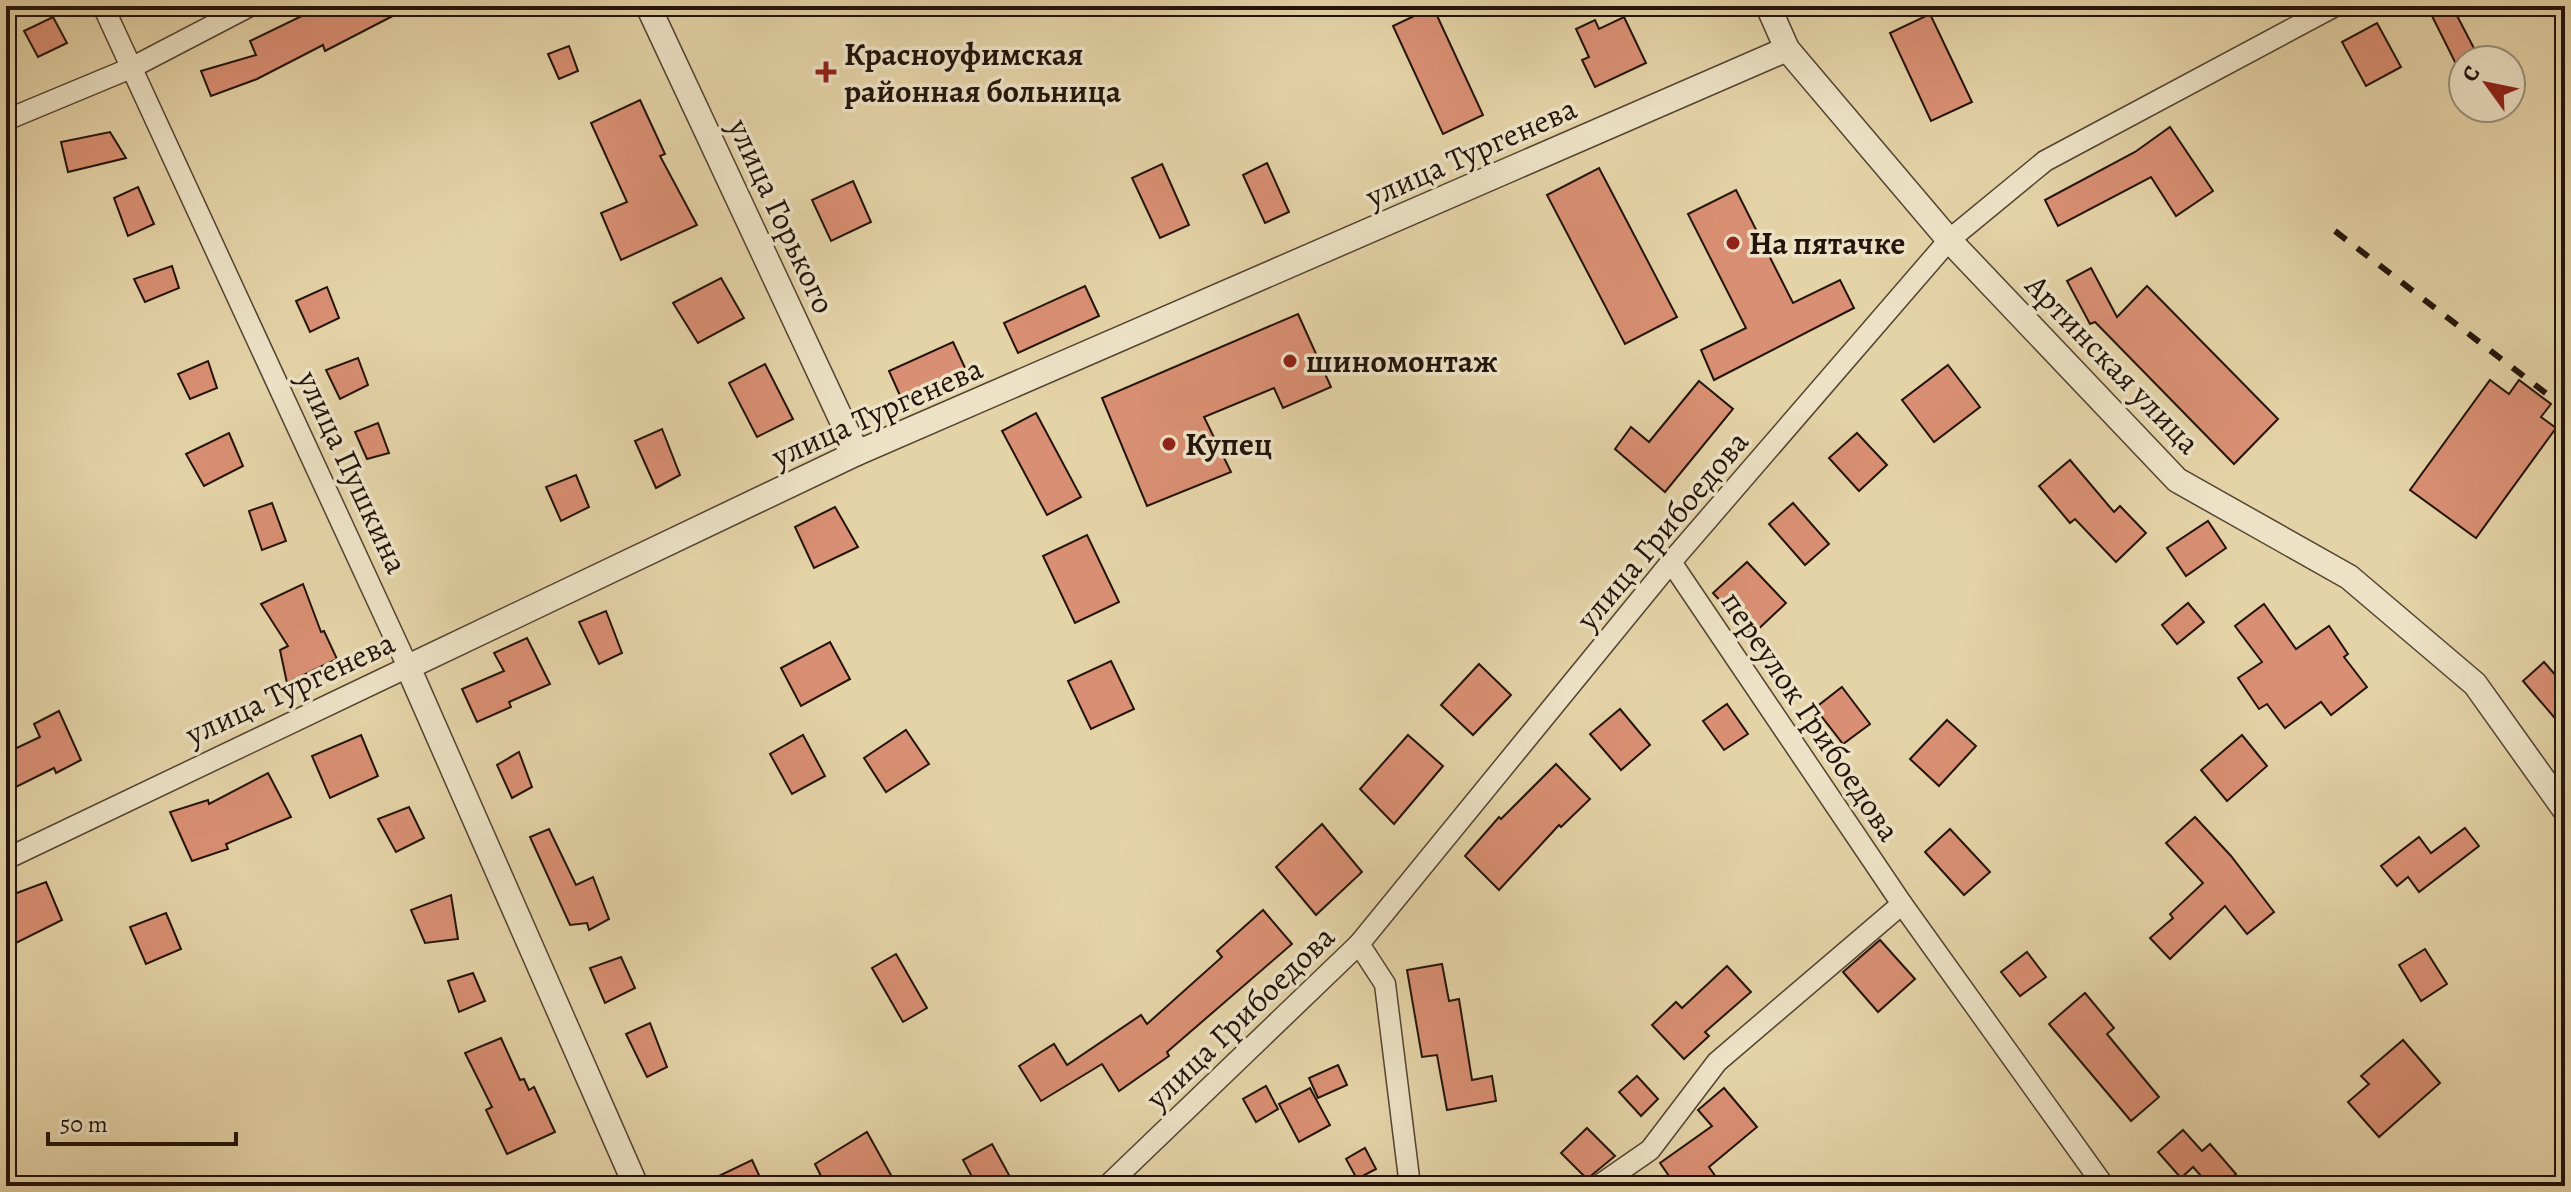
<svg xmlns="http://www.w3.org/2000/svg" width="2571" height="1192" font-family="Alegreya,serif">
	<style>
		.building { fill: #d98f73; stroke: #23130b; stroke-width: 2 }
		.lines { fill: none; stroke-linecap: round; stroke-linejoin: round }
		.minor-casing { stroke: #534332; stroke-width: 23 }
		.tertiary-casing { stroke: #534332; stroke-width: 27 }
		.minor { stroke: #ede2c6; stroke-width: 20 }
		.tertiary { stroke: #ede2c6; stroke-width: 24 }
		.rail { stroke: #23130b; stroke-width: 6; stroke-dasharray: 14 14; stroke-linecap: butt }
		.poi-dot { fill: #8f2418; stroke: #ede2c6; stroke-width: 3 }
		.labels { text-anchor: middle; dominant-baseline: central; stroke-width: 7; stroke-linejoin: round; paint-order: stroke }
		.poi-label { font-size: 32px; font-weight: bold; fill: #23130b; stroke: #ede2c6; text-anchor: start }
		.street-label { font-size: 32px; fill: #23130b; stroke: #ede2c6 }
	</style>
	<rect width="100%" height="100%" fill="#e4d3a7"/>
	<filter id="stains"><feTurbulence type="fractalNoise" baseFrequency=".0025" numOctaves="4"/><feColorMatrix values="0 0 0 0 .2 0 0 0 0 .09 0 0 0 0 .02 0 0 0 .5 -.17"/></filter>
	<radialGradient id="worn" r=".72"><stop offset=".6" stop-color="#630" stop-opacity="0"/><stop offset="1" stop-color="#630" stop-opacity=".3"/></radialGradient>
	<g class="building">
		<polygon points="305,6 412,6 325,51 323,45 257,79 211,96 201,71 256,55 250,41 308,13"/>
		<polygon points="2427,6 2452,6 2479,58 2463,60 2463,66 2458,68"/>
		<polygon points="1433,7 1483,115 1443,134 1393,26"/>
		<polygon points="1930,14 1972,102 1931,121 1890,33"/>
		<polygon points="53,17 67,43 38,57 24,31"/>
		<polygon points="1624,17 1646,63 1595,87 1582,60 1589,57 1576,29 1595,20 1599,29"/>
		<polygon points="2377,23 2401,67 2366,86 2342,42"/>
		<polygon points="569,46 578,71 559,79 548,54"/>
		<polygon points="640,100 665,154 660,156 697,225 621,260 601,213 627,202 591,123"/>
		<polygon points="2170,127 2213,191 2176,216 2151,177 2058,226 2045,200 2135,152"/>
		<polygon points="110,132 126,158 68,172 61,142"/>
		<polygon points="1267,163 1289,212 1265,223 1243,175"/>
		<polygon points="1162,164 1189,225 1160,238 1132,178"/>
		<polygon points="1599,168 1677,317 1625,344 1547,195"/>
		<polygon points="853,181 871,222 831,241 812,200"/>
		<polygon points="138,187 154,224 128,236 114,198"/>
		<polygon points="1736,190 1793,303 1840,280 1854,308 1714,380 1701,350 1746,328 1688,214"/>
		<polygon points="172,266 179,288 145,302 134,279"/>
		<polygon points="2091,268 2117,317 2147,286 2278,419 2234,464 2095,322 2090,324 2067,281"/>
		<polygon points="721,278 744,318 698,343 673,303"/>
		<polygon points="1085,286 1099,316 1018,353 1004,323"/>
		<polygon points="327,287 339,318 310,332 296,301"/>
		<polygon points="1298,314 1331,387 1283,408 1274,388 1204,417 1231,472 1147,506 1102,398"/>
		<polygon points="953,342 966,370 902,400 889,371"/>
		<polygon points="358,358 368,385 340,399 326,370"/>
		<polygon points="208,361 217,388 190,399 178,374"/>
		<polygon points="765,364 793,419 757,437 729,383"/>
		<polygon points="1948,365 1980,407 1934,442 1902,400"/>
		<polygon points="2490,380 2509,394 2519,380 2551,404 2541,417 2556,428 2476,538 2410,490"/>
		<polygon points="1699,381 1733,409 1665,492 1615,449 1631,427 1649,442"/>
		<polygon points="1036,413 1081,497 1047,515 1002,431"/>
		<polygon points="378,423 389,453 367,459 355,432"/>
		<polygon points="662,429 680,475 656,488 635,441"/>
		<polygon points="229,433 243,466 204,486 186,454"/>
		<polygon points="1857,433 1887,465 1859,491 1829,458"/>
		<polygon points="2070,460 2114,512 2120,506 2146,533 2116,562 2075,519 2070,523 2039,486"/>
		<polygon points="576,475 589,507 561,521 546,487"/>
		<polygon points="272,503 286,541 262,550 249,511"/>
		<polygon points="1793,503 1829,544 1805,565 1769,524"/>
		<polygon points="835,507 858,547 814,568 795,527"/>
		<polygon points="2208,521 2226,548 2186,576 2167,548"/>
		<polygon points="1087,535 1119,602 1075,623 1043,556"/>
		<polygon points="1747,562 1786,603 1752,635 1713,593"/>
		<polygon points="303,584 321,632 324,631 337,659 287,683 280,650 288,646 261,604"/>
		<polygon points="2188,603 2204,622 2177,644 2162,625"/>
		<polygon points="2264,604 2296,649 2329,626 2348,654 2344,657 2367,687 2331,715 2321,702 2285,728 2267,704 2259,709 2238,678 2262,662 2235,626"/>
		<polygon points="606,611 622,653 599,664 579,622"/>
		<polygon points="527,638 550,684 509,702 511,707 477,722 462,689 504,671 494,653"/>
		<polygon points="830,642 850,679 801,706 781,668"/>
		<polygon points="1111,661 1134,709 1091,729 1068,681"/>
		<polygon points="2544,662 2565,686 2565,730 2523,681"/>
		<polygon points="1479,664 1511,695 1473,735 1441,705"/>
		<polygon points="1842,687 1870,724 1843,744 1815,708"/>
		<polygon points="1727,704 1748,734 1724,750 1703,721"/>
		<polygon points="1620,709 1650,745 1621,770 1590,734"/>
		<polygon points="59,711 81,760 56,773 54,768 6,792 6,753 40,737 34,724"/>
		<polygon points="1947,720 1976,746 1939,786 1910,759"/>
		<polygon points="906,730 929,764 886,792 864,758"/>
		<polygon points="361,735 378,776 330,798 312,756"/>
		<polygon points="803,735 825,776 792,794 770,754"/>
		<polygon points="1408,735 1443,766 1394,824 1360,789"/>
		<polygon points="2242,735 2267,766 2227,801 2201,770"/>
		<polygon points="519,752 532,787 512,798 497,765"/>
		<polygon points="1556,764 1590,799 1561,827 1559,825 1499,890 1465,856 1499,817 1501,819"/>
		<polygon points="268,773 291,817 226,844 228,849 192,861 170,812 208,800 209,804"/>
		<polygon points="409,807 424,838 396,852 378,819"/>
		<polygon points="2195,817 2231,856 2274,912 2247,934 2225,906 2170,959 2150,938 2173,918 2170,914 2203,883 2166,843"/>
		<polygon points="1322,824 1362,872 1316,915 1276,867"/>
		<polygon points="2465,828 2479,846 2419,892 2408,877 2397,886 2381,866 2419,837 2431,853"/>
		<polygon points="549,829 576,885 593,877 609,919 589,930 587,923 570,925 530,837"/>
		<polygon points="1950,829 1990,872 1964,895 1925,852"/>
		<polygon points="46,882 62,920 6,948 6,897"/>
		<polygon points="451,895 458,939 425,943 411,910"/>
		<polygon points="1263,910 1292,944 1167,1052 1169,1056 1119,1091 1102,1064 1041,1101 1019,1066 1054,1044 1067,1065 1141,1015 1147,1024 1222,957 1217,951"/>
		<polygon points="166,913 181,949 146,964 130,927"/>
		<polygon points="1880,940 1915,979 1878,1012 1843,972"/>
		<polygon points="2425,949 2447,984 2421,1001 2399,965"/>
		<polygon points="2027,952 2046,977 2020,996 2001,972"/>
		<polygon points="896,954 927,1008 903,1022 872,968"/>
		<polygon points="621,957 635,988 605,1003 590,968"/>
		<polygon points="1442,964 1449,1001 1459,999 1472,1080 1492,1076 1496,1101 1447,1110 1437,1055 1422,1057 1407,970"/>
		<polygon points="1727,966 1751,992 1705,1032 1709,1036 1684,1059 1652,1025 1676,1002 1682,1008"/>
		<polygon points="473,973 485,1001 459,1012 448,981"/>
		<polygon points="2085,993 2114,1028 2107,1034 2159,1097 2131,1121 2049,1024"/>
		<polygon points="650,1023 667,1067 647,1077 626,1034"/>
		<polygon points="501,1038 520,1080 524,1079 529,1090 534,1087 555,1132 507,1154 486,1110 492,1107 465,1053"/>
		<polygon points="2403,1040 2440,1083 2379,1137 2348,1102 2369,1084 2361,1076"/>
		<polygon points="1338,1065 1347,1085 1318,1098 1309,1078"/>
		<polygon points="1637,1076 1658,1099 1641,1116 1619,1092"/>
		<polygon points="1266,1086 1278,1109 1256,1122 1243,1099"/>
		<polygon points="1310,1088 1330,1125 1299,1142 1279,1104"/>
		<polygon points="1724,1088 1757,1127 1709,1167 1716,1177 1704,1186 1676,1186 1660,1163 1712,1126 1698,1110"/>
		<polygon points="1587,1128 1615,1156 1587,1179 1561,1153"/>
		<polygon points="2183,1130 2202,1151 2210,1144 2236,1174 2223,1186 2210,1186 2193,1167 2181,1178 2158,1152"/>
		<polygon points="867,1132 897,1186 826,1186 815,1164"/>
		<polygon points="992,1144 1015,1186 977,1186 963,1160"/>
		<polygon points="1365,1148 1376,1169 1357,1179 1346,1159"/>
		<polygon points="752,1160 764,1186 698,1186"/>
	</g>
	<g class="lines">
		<defs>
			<g id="minor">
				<polyline points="6,120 131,68 250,6"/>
				<polyline points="1671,562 1902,904 2104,1186"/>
				<polyline points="6,859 408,667 103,6"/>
				<polyline points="1359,944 1385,984 1410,1186"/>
				<polyline points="1107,1186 1359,944 1671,562 1949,240 2045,161 2335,6"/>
				<polyline points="1598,1186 1650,1150 1717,1062 1902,904"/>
			</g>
			<g id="tertiary">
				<polyline points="648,6 857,453"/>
				<polyline points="1768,6 1787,49 1949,240 2177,480 2349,577 2475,684 2565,810"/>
				<polyline points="636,1186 408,667 857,453 1787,49"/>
			</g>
		</defs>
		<use href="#minor" class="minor-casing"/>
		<use href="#tertiary" class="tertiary-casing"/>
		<use href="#minor" class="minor"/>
		<use href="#tertiary" class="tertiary"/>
		<polyline class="rail" points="2335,231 2565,408"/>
	</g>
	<g class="poi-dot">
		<path d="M822 60h8v8h8v8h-8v8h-8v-8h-8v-8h8z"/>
		<circle cx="1733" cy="243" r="8"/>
		<circle cx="1290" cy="361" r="8"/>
		<circle cx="1169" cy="444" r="8"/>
	</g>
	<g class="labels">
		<g class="poi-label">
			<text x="844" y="54">Красноуфимская<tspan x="844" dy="37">районная больница</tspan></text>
			<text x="1749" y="243">На пятачке</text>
			<text x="1306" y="361">шиномонтаж</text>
			<text x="1185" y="444">Купец</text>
		</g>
		<g class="street-label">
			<text transform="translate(1471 152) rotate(-24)">улица Тургенева</text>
			<text transform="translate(782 216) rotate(65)">улица Горького</text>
			<text transform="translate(2113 364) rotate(46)">Артинская улица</text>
			<text transform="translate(877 412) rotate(-24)">улица Тургенева</text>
			<text transform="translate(353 472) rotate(65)">улица Пушкина</text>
			<text transform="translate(1662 530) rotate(-50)">улица Грибоедова</text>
			<text transform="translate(290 688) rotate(-25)">улица Тургенева</text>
			<text transform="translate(1811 716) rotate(56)">переулок Грибоедова</text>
			<text transform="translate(1240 1017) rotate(-44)">улица Грибоедова</text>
		</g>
	</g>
	<rect width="2571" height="1192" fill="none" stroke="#e4d3a7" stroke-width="32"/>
	<rect x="8" y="8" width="2555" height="1176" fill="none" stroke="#23130b" stroke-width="4"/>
	<rect x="16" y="16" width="2539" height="1160" fill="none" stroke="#23130b" stroke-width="2"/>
	<g transform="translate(2487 84) rotate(303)"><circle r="38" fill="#ede2c6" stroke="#9c8f7b" stroke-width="2"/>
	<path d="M0-6L14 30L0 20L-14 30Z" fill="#8f2418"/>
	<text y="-12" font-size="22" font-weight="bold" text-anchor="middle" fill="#23130b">С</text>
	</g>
	<path d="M48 1132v12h188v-12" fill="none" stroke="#23130b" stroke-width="4"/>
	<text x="60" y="1132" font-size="24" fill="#23130b" stroke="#ede2c6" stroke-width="6" paint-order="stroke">50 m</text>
	<rect width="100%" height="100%" filter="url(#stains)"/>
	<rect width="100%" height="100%" fill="url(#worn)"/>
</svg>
